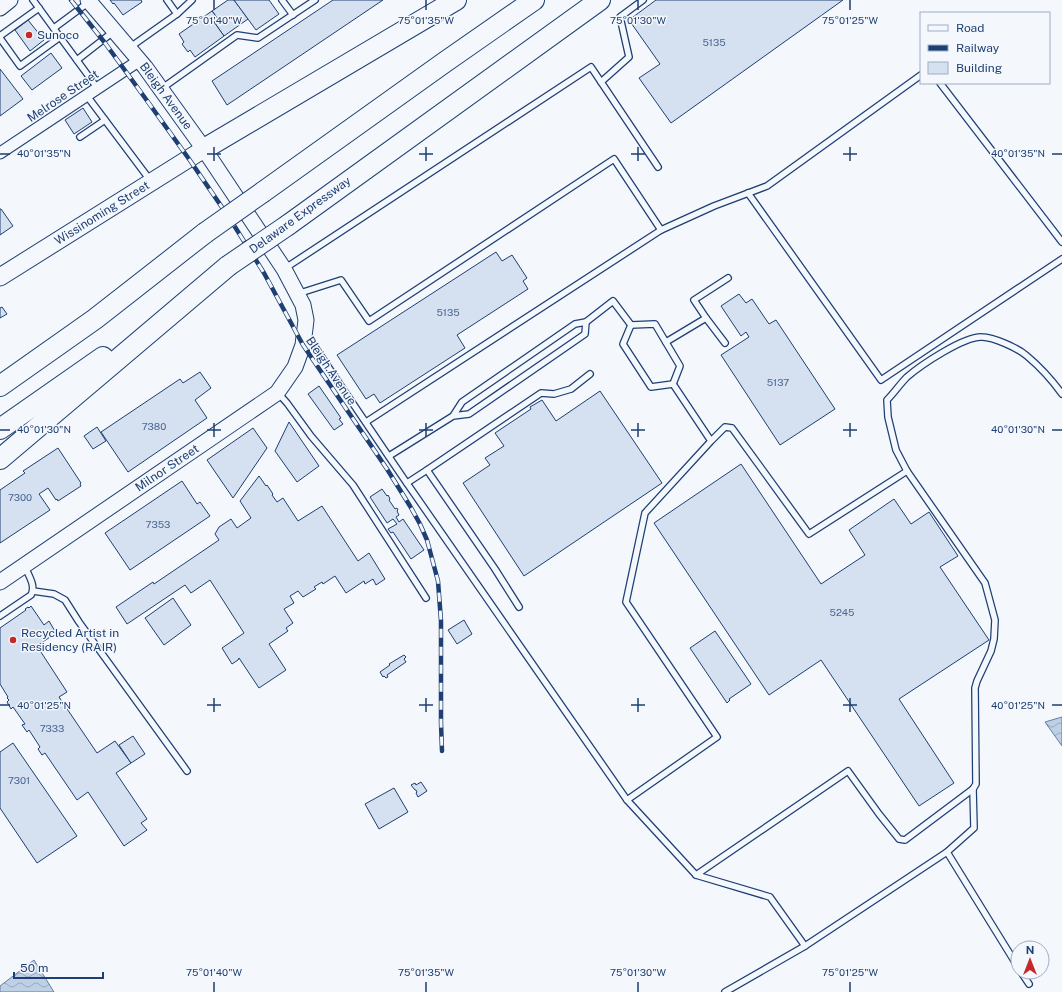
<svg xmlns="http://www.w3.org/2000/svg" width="1062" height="992" font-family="'Public Sans',sans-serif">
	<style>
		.water { fill: url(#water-waves); stroke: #687fa3 }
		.building { fill: #d5e0f0; stroke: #1d3f73 }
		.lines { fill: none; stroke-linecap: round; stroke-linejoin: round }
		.lane-casing { stroke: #1d3f73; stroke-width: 8 }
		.street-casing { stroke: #1d3f73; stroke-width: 13 }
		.secondary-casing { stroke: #1d3f73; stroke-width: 17 }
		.primary-casing { stroke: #1d3f73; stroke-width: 19 }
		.highway-casing { stroke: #1d3f73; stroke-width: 22 }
		.lane { stroke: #f4f7fb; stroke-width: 5.5 }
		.street { stroke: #f4f7fb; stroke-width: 11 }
		.secondary { stroke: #f4f7fb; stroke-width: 15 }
		.primary { stroke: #f4f7fb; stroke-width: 17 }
		.highway { stroke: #f4f7fb; stroke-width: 20 }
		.rail-casing { stroke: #1d3f73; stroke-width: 4.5 }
		.rail { stroke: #f4f7fb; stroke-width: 3; stroke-dasharray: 9; stroke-linecap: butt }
		.highway-bridge-casing { stroke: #1d3f73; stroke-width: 22; stroke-linecap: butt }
		.highway-bridge { stroke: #f4f7fb; stroke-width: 20 }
		.ticks { fill: none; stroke: #1d3f73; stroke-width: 1.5 }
		.poi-dot { fill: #c62828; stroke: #f4f7fb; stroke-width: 1.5 }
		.labels { text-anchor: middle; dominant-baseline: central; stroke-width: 3; stroke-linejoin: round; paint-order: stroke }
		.number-label { font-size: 10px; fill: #4b6792 }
		.poi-label { font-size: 12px; fill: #1d3f73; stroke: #f4f7fb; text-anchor: start }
		.street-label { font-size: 12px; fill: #1d3f73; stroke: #f4f7fb }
		.ticks-label { font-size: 10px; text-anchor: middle; fill: #1d3f73; stroke: #f4f7fb; stroke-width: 3; stroke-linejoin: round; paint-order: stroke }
	</style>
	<defs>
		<pattern id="water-waves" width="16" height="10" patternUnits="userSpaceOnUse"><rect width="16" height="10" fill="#bed0e5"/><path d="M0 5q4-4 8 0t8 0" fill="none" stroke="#9aaabe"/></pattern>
	</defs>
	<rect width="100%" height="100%" fill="#f4f7fb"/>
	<g class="water">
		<polygon points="1062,717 1062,746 1045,722"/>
		<polygon points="34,960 54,992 0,992 0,986"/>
	</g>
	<g class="building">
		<polygon points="110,0 141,0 142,2 123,15 114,3 113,4"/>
		<polygon points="228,0 234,0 248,19 224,36 214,22 218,19 212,11"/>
		<polygon points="234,0 269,0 279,14 256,30"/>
		<polygon points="333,0 383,0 227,105 212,81"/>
		<polygon points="656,0 843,0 671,123 639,78 660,64 629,20"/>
		<polygon points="212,11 218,19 214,22 224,36 195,57 190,50 188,52 182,44 184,42 179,34"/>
		<polygon points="28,20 44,40 30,51 15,30"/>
		<polygon points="51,53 62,68 32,90 21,76"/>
		<polygon points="0,69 23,99 0,116"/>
		<polygon points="83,108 92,122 74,134 65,120"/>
		<polygon points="0,209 1,209 13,226 0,235"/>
		<polygon points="496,252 502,261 512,255 527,278 523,281 528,289 457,335 465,348 380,403 374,394 366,399 337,355"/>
		<polygon points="739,294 746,303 752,299 769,324 776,320 835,409 780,445 721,355 749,337 746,332 741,336 721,306"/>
		<polygon points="2,307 7,314 0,318 0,308"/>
		<polygon points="200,372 211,388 195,400 207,418 128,472 101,432 180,379 183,383"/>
		<polygon points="319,386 341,418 339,419 343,424 334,430 308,394"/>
		<polygon points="600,391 662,483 524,576 463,483 490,465 485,458 504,446 495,433 531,409 530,407 542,400 556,421"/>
		<polygon points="289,422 319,466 297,482 275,451"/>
		<polygon points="97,427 106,441 93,449 84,436"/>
		<polygon points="253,428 267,448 233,498 207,460"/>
		<polygon points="58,448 81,483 80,484 81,486 58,501 57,499 56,500 48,488 39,494 50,510 0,543 0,490 25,473 23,471"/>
		<polygon points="741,464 821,584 865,555 849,530 894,499 911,524 929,512 958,556 940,567 989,640 899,699 954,783 919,806 821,660 769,695 654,523"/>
		<polygon points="259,476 266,486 267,485 273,494 272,495 277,502 283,498 298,521 322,506 358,561 369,553 385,579 376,585 373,579 365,584 364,581 346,593 335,576 323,584 322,582 314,587 316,589 303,597 298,591 290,596 294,603 284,609 293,623 286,628 288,631 269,644 286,670 259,688 239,658 238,660 232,664 222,648 244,633 210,580 191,593 185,585 127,624 116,607 153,582 154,584 219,540 215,534 219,527 231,519 237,528 251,518 240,501"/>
		<polygon points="182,481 197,504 200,502 210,516 130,570 105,533"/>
		<polygon points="382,489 387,496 388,495 390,499 389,500 395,509 397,508 398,510 397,511 399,515 396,517 399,522 403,519 424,550 411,559 393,532 391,533 388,529 397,524 393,519 387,523 370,497"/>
		<polygon points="173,598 191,625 164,645 145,618"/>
		<polygon points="31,606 44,625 49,621 56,633 37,646 67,692 59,697 97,753 115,741 131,763 116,773 147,819 141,823 147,830 124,846 88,792 77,800 45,753 42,755 38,749 40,747 29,730 27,732 22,725 25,724 13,707 11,709 7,702 9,700 7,698 8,697 0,684 0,628 26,610 25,609 28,607 29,608"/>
		<polygon points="464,620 472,634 457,644 448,630"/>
		<polygon points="715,631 751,684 729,699 730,700 727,703 690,648"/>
		<polygon points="404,655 406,657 404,659 406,662 387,675 388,677 386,678 384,676 383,677 380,672 390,665 389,664"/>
		<polygon points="133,736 145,754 131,763 119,745"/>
		<polygon points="13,743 77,836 37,863 0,808 0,752"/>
		<polygon points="421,782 427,791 418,797 416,793 417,792 416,790 415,790 411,785 415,783 416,785"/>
		<polygon points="394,788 408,812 379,829 365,804"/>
	</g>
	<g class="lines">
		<defs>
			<g id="lane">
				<polyline points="282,0 293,15"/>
				<polyline points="177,14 192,0"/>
				<polyline points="54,28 89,2"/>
				<polyline points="0,36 39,8"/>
				<polyline points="60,37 98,89"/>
				<polyline points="0,38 20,66 60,37 33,0"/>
				<polyline points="129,48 177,14 167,0"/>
				<polyline points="77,60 113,32"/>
				<polyline points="601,82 629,57 620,17 643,0"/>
				<polyline points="940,83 1062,242"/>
				<polyline points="161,89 237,35 258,38 315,0"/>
				<polyline points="87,96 150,180"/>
				<polyline points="80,137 105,120"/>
				<polyline points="748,193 881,380 1062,259"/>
				<polyline points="661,230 714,206 767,186 921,75"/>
				<polyline points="284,269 591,67 658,167"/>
				<polyline points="297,294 341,280 369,321 614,159 661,230 366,422"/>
				<polyline points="706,318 725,343"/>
				<polyline points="586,322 613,301 631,325"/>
				<polyline points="631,325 655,324 680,366 673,384"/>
				<polyline points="631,325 623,344 651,387 673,384"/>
				<polyline points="307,335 339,383 404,479 627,800"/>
				<polyline points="666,342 706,318 694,300 728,278"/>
				<polyline points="673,384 711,441 725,427 732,428 809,534 907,471 985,583 995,620 994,639 991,651 977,681 975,688 976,784 973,789 905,840 899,839 879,814 848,771 696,875 627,800 717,737 626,602 645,513 711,441"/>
				<polyline points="278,393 287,403 311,436 353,485 426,598"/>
				<polyline points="389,456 453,416 469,414 585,334 586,322 575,324 462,402 453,416"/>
				<polyline points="427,470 541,393 554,394 571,389 590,374"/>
				<path d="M907,471l-11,-21 -8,-33 -1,-17c7,-7 13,-16 20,-23 14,-12 57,-41 75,-40 11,0 36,11 45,19 13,11 25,24 35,38"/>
				<polyline points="407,483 427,470 495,569 519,607"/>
				<polyline points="33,591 54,594 65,600 79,622 187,771"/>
				<path d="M0,616l31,-21c5,-9 -2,-19 -6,-28"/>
				<polyline points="947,852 974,828 973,789"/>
				<polyline points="696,875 770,897 805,946 725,992"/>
				<polyline points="805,946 947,852 1018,967"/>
				<polyline points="1021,972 1029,984"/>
			</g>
			<polyline id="street" points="0,153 140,60"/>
			<g id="secondary">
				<polyline points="0,8 10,0"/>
				<polyline points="0,582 277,393 295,367 303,345 306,320 303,305 284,269 204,149 145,67 88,0"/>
			</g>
			<polyline id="primary" points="0,277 204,149"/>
			<g id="highway">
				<polyline points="204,149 456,0"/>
				<polyline points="263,192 445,62 534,0"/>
				<polyline points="288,225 600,0"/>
				<polyline points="0,386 95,319 205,233"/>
				<polyline points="0,429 103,357"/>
				<polyline points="0,459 228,266"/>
			</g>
		</defs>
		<use href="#lane" class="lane-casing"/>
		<use href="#street" class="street-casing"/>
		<use href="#secondary" class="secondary-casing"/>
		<use href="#primary" class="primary-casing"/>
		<use href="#highway" class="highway-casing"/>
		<use href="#lane" class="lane"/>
		<use href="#street" class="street"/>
		<use href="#secondary" class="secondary"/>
		<use href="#primary" class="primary"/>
		<use href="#highway" class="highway"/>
		<defs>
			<polyline id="rail" points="71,0 105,43 148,102 189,159 230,219 264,273 303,345 387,469 410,506 420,524 427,540 438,581 441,621 441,723 442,751"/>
		</defs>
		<use href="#rail" class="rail-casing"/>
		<use href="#rail" class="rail"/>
		<defs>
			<g id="highway-bridge">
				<polyline points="205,233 263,192"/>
				<polyline points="228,266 288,225"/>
			</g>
		</defs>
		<use href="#highway-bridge" class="highway-bridge-casing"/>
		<use href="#highway-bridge" class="highway-bridge"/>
	</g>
	<path class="ticks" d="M214,0v10M426,0v10M638,0v10M850,0v10M214,147v14M426,147v14M638,147v14M850,147v14M0,154h10M207,154h14M419,154h14M631,154h14M843,154h14M1052,154h10M214,423v14M426,423v14M638,423v14M850,423v14M0,430h10M207,430h14M419,430h14M631,430h14M843,430h14M1052,430h10M214,698v14M426,698v14M638,698v14M850,698v14M0,705h10M207,705h14M419,705h14M631,705h14M843,705h14M1052,705h10M214,982v10M426,982v10M638,982v10M850,982v10"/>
	<g class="poi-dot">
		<circle cx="29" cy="35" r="4"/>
		<circle cx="13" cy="640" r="4"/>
	</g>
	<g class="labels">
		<g class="number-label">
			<text x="714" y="42">5135</text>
			<text x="448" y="312">5135</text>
			<text x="778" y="382">5137</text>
			<text x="154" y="426">7380</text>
			<text x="20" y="497">7300</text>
			<text x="158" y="524">7353</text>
			<text x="842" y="612">5245</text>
			<text x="52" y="728">7333</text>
			<text x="19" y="780">7301</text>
		</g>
		<g class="poi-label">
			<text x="37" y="35">Sunoco</text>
			<text x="21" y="633">Recycled Artist in<tspan x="21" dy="14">Residency (RAIR)</tspan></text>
		</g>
		<g class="street-label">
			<text transform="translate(63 96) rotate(-34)">Melrose Street</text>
			<text transform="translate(166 96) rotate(54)">Bleigh Avenue</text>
			<text transform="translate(102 213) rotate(-32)">Wissinoming Street</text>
			<text transform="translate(300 215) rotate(-36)">Delaware Expressway</text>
			<text transform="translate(331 371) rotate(56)">Bleigh Avenue</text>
			<text transform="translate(167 468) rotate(-34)">Milnor Street</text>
		</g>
	</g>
	<g class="ticks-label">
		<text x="214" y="24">75°01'40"W</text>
		<text x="426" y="24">75°01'35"W</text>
		<text x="638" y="24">75°01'30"W</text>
		<text x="850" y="24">75°01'25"W</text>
		<text x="44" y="157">40°01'35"N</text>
		<text x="1018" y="157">40°01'35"N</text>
		<text x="44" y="433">40°01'30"N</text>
		<text x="1018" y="433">40°01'30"N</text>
		<text x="44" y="709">40°01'25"N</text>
		<text x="1018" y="709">40°01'25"N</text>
		<text x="214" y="976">75°01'40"W</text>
		<text x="426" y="976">75°01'35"W</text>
		<text x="638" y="976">75°01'30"W</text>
		<text x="850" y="976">75°01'25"W</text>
	</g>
	<rect x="920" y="12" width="130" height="72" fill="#f4f7fb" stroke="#9eadc5"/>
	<rect x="928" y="25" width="20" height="6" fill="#f4f7fb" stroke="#9eadc5"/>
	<text x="956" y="32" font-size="12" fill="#1d3f73">Road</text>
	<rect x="928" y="45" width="20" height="6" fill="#1d3f73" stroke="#9eadc5"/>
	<text x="956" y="52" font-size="12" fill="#1d3f73">Railway</text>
	<rect x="928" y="62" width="20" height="12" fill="#d5e0f0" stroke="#9eadc5"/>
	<text x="956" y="72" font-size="12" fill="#1d3f73">Building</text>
	<g transform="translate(1030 960)"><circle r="19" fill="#f4f7fb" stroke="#9eadc5"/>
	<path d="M0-3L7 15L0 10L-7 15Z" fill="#c62828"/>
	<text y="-6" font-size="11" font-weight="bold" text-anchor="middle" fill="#1d3f73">N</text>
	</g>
	<path d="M14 972v6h89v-6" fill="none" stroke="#1d3f73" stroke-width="2"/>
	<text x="20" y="972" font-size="12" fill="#1d3f73" stroke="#f4f7fb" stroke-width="3" paint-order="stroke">50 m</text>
</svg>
